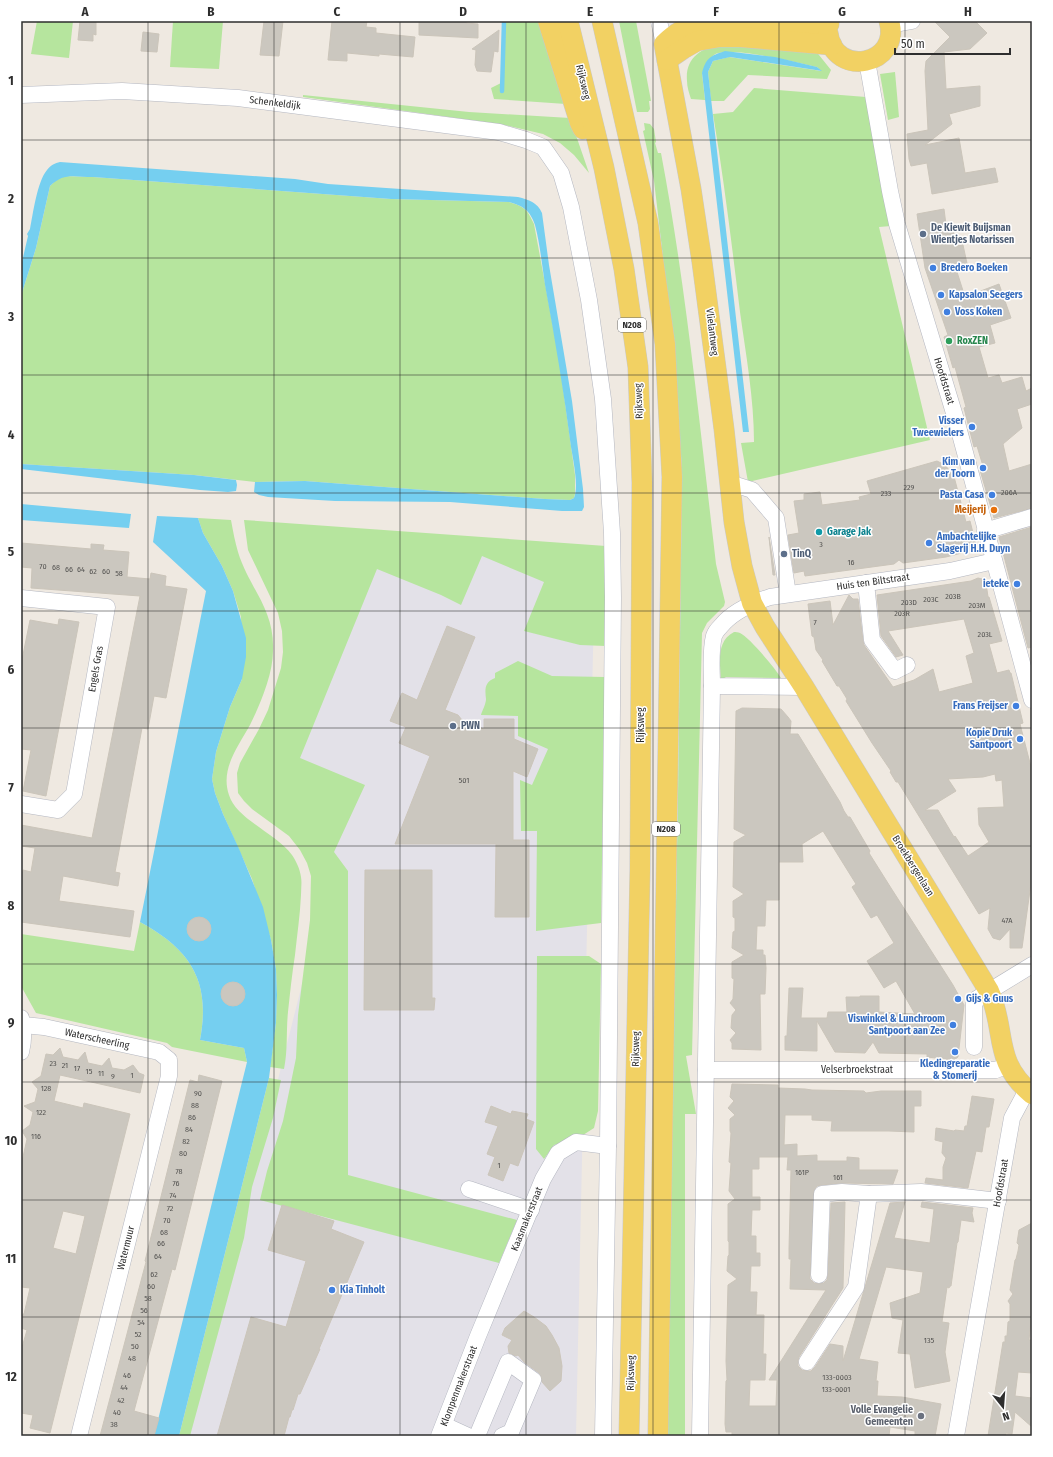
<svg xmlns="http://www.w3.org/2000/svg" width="1053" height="1457" font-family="'Fira Sans Condensed',sans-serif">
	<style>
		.industrial { fill: #e3e1e8 }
		.green { fill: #b6e59e }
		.water { fill: #75cff0 }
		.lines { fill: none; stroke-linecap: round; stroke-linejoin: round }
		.stream { stroke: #75cff0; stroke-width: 4.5 }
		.building { fill: #cbc7bf; stroke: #cbc5ba; fill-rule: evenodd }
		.minor-casing { stroke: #b4b7c1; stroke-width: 17 }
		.major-casing { stroke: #c9c9c9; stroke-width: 21 }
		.minor { stroke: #fff; stroke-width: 16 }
		.major { stroke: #f2d163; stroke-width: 20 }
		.grid { fill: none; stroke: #2e2e2e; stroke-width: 1; stroke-opacity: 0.55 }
		.service-dot { fill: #5c6f8a; stroke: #fff; stroke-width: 1.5 }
		.shop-dot { fill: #3f7fe0; stroke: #fff; stroke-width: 1.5 }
		.leisure-dot { fill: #2e9e5b; stroke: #fff; stroke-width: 1.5 }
		.food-dot { fill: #e8710a; stroke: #fff; stroke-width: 1.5 }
		.culture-dot { fill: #0f9aa8; stroke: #fff; stroke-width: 1.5 }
		.worship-dot { fill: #6b7280; stroke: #fff; stroke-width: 1.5 }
		.labels { text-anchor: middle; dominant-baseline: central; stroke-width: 3; stroke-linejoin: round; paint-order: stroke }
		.number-label { font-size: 8px; fill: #555452 }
		.shield { fill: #fff; stroke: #6d6d6d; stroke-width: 1 }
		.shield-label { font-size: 9px; font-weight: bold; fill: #2e2e2e }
		.street-label { font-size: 10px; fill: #2e2e2e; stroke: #fff }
		.service-label { font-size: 10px; font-weight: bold; fill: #4e5e75; stroke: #fff; text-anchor: start }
		.shop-label { font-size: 10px; font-weight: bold; fill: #366cbe; stroke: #fff; text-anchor: end }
		.leisure-label { font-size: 10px; font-weight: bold; fill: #27864d; stroke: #fff; text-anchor: start }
		.food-label { font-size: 10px; font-weight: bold; fill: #c56008; stroke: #fff; text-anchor: end }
		.culture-label { font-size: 10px; font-weight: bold; fill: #0d838f; stroke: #fff; text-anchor: start }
		.worship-label { font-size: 10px; font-weight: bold; fill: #5b616d; stroke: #fff; text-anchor: end }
		.neatline { fill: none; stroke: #2e2e2e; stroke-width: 1.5 }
		.grid-label { font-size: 13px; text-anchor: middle; font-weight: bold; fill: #2e2e2e }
	</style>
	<rect width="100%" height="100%" fill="#efe9e1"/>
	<polygon class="industrial" points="376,536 595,560 576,1436 188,1436 321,909 285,762"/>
	<g class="green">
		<polygon points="37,21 73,21 69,58 31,54"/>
		<polygon points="173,21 223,21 219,69 170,67"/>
		<polygon points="504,21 538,21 566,104 494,99 491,88 501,83"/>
		<polygon points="619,21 636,21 651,101 649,101 650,109 648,112 637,112"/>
		<path d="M721,44l94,6 16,20 -4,9 -79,-4 -24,26h-13l-3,-29 5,-11 16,-4 92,14 -4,-4c-17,-4 -90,-22 -103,-12 -5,4 -8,12 -12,18l3,27 -14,-1c-2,-6 -4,-12 -4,-18 -2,-23 14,-33 34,-37z"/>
		<polygon points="895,72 899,117 888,120 880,74"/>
		<path d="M754,88l112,9 25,129 -12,1 51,213 -182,42 -7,-39 13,-1c0,-43 -8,-87 -14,-130 -8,-66 -16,-132 -27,-198l20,-2z"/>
		<polygon points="303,95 469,112 570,118 589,173 574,155 560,143 543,134 500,124 303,97"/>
		<path d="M644,123l6,1 4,5 2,13 -1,1 3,10h3c24,127 37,257 52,385l3,26 9,38 -1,4 -17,17 -5,10 -10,422 -6,1 10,58h-11v322h-19l12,-640 4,-324 -7,-111 -18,-155 -3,-25 -11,-50 2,-1z"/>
		<path d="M63,176l30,1 298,22 118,3c16,5 18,7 25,22l25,135 16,116v19l-1,4 -4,2 -25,-1 -240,-18 -50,1 -61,-7 -173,-11v-168l15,-48 14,-62 6,-6z"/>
		<path d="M198,518l33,2c2,11 4,22 7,32 11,36 37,57 35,99 0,23 -13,54 -23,74 -12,22 -30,44 -21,70 7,24 48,39 63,60 4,6 8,14 9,22 1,6 0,12 0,18 -1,21 -4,40 -6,60 -3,19 -5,38 -7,57 -2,19 0,38 -4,57l-14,-2 6,-44 1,-28 -1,-26 -5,-29 -19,-61 -29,-65 -8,-21 -3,-14 4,-27 14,-45 12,-28 -1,-62 -8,-26 -11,-25 -19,-33z"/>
		<polygon points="244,520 606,546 606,646 580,645 524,631 544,582 482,556 461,605 441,595 377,569 300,758 365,785 334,852 348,871 348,1175 517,1220 499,1263 260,1200 267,1171 283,1121 296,1058 298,1015 310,920 311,876 307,863 300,850 289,836 252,809 244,801 238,793 237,773 240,763 259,729 268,710 281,668 283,652 282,631 278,613 248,550"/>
		<path d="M734,632c2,0 4,0 6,1 9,4 36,36 41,45l-55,-1 -5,3c-1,-17 -5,-39 13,-48z"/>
		<path d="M518,661l34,15 53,1 -4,246 -65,8 1,-100h-16l-1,-51 12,5 16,-36 -30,-13v-20l-37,-1c1,-4 5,-11 5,-16 -1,-9 -2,-17 9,-21v-5z"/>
		<path d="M140,922c51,28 71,59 60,118l44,8 3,14 -75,-15 -5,-4 -131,-30 -15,-27v-52l113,17z"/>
		<polygon points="537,956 589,956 601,964 598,1111 594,1128 580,1137 554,1145 544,1159 536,1149"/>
		<polygon points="269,1078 281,1080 273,1118 252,1187 244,1238 190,1436 179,1436"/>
	</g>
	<g class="water">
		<path d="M725,51l50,6 42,10 5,4 -92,-14 -17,4 -5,11 41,360h-6l-41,-359c4,-15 8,-17 23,-22z"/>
		<path d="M60,162l235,17 33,5 190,13c11,3 19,5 24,16l7,52 23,136 11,88 1,18 -2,4h-20l-112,-9 -115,-1 -67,-4 -9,-2 -5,-3 1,-10 50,-1 240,18 25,1 4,-2c5,-12 -1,-38 -3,-51 -7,-54 -16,-108 -26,-162 -3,-20 -5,-41 -10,-60 -5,-15 -12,-19 -26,-23l-118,-3 -298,-22c-19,0 -29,-5 -43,9l-14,62 -15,48v-30l7,-30 -1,-2 3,-5c3,-15 7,-47 17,-59 4,-5 8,-7 13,-8z"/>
		<polygon points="21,464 194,475 236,480 237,485 236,491 228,492 200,490 21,469"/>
		<polygon points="21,504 131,514 129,528 21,520"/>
		<path d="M157,516l41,2 5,15 19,33 11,25 13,47v19l-4,22 -12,28 -14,45 -4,27 3,14 8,21 17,37 23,56 8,33 5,29 1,26 -1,28 -7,55 -90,358h-25l93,-374 -3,-14 -44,-8c11,-59 -9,-90 -60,-118l66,-331 -53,-49z"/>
	</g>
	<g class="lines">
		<polyline class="stream" points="502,91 504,21"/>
	</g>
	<g class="building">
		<polygon points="80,21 96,21 96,35 93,34 93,41 78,40"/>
		<polygon points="264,21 283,21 279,56 260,55"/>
		<polygon points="332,21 367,21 366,27 376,28 376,33 415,37 413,57 379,54 379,56 347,53 347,61 328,60"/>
		<polygon points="419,21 466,21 466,23 478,24 478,38 419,35"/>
		<polygon points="934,21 975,21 987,33 970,49 944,52 946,89 980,86 980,106 949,114 952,124 925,145 959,138 965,173 995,168 998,182 932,194 927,163 911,166 909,159 907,134 928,130 925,71 926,61 950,37"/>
		<polygon points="499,30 498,52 494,51 491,72 477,71 475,65 476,50 472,49"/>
		<polygon points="143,32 159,34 157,52 141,51"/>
		<polygon points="944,209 946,225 952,224 956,246 963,245 968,268 957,272 965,297 999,284 1011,318 990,325 995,343 979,347 988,378 999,375 1002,383 1022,377 1026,391 1032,388 1032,404 1017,409 1022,428 1003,444 1009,471 1032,464 1032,508 994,518 980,470 983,466 977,446 974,447 964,408 966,407 955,367 953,368 944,337 948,335 925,268 917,214"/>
		<polygon points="937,461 945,465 949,470 952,469 966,522 970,521 977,549 946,557 903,563 899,560 894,564 805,576 804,571 794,573 788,535 799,533 794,501 804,500 804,494 820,492 822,505 860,500 859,497 871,494 867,481"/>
		<polygon points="1032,527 1032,647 1028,648 999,537"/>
		<polygon points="769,537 775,575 773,575"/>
		<polygon points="21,543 91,549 91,544 104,545 103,550 129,552 127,577 150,579 151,573 166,576 165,586 187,589 166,698 154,696 148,729 142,728 115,872 120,873 118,886 63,876 59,901 134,911 130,937 21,922 21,881 23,870 31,872 35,848 21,846 21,825 92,838 140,596 31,588 32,568 21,567"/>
		<path d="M978,578l4,1 4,4 2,14h1l13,44 -13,3 8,29 12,-3 1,3h1l12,50 -3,1 11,43 1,18v91l-10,72h-12v-19l-10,11 -7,-2 -5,-9 2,-21 -11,6 -81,-132h-2l-6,-10 1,-1 -19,-28 -26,-42 1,-2 -8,-13h-2l-15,-25 1,-1 -7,-10 -2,-13 -2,-1 -4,-32 22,-3 3,24 16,-30 4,4h5l5,42 1,4 29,42 21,-7 19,-11 6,23 34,-9 -7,-27 8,-3 -10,-34 -76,12 15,24 -7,2 -15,-21 -4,-41 94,-14zM995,774l1,7 6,-1 2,27 -26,1 1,17 10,17 -21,14 -13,-20 -1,1 -16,-27h-13l31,-19 -8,-12 35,-2z"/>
		<polygon points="59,619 79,622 46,796 23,791 31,750 21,749 21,665 30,620 58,625"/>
		<polygon points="447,626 475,637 445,710 458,715 462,720 484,729 484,719 514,719 514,739 538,749 527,777 513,771 513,840 529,840 529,917 495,917 496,844 395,844 430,756 399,743 406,727 390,721 402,693 417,700"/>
		<polygon points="742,708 781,709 788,717 791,721 790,734 798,734 840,802 844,811 848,817 850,817 870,851 869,853 891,888 953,985 964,1005 958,1057 954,1060 927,1057 927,1054 879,1053 873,1042 865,1053 835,1052 817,1021 817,1051 785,1050 785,1036 787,1036 789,988 803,988 801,1018 827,1018 828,1012 847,1012 846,997 860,997 860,996 879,996 879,1012 915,1014 896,981 884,988 867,961 894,943 877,915 871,918 852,887 856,884 823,831 802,844 803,862 779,862 779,900 766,900 765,926 757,926 756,950 763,950 763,955 765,955 766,968 765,994 760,994 761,1050 732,1049 732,1043 730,1040 736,1033 731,1028 732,1015 736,1010 730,1003 733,999 734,979 732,978 732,962 744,955 732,948 733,932 735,931 735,918 733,917 733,901 744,894 733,887 734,842 746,835 734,829 736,711"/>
		<polygon points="365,870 432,870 432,998 435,998 434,1010 364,1010"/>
		<circle cx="199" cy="929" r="12"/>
		<circle cx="233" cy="994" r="12"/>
		<path d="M60,1048l3,9 15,3 7,-8 3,11 14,3 7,-8 3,10 12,2 9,-5 6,8 5,2 -4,18 -80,-18 -6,26 29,7 1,-5 46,11 -80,319 -20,-5 3,-13 -12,-2v-62l6,-21 -6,-2v-7l2,-7h1l6,-26 -9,-1v-121l6,-27 -5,-8 8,-6 3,-13 -9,-6 11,-4 3,-13 -6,-7 9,-6 5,-22 7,1zM63,1211l22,5 -9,38 -23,-6z"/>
		<polygon points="199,1075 222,1081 175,1270 172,1269 134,1411 159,1418 154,1436 100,1436 146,1262 145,1261 190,1080 198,1082"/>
		<path d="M732,1084l46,1v3l27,1 7,1 52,1 2,2 15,-2h40v15h-7v26l-25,-1h-58l1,-10 -20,-1v-5h-27l-1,30 13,-1v12l20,-1v6h30v-4l12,1v12h39l-5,14 -52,-1 -20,2 -4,1 -3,4 -4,85v4l4,4 5,1 5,-1 3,-3 1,-5 3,-72 14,-1 -2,86 -44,69 -1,4v5l4,4 5,1h4l4,-4 15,-23 13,2v15l47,-158 15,-1 -11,36 36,5 4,-34 -13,-2 1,-5 51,6 -1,5 2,9 -13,-2 -3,22 -1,1 -6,43h-1l-1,2 -2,-1 -5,35 7,1 -4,29 5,29 -35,7 -5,-34 -12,-1 5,-33 -11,-2 -2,-15 30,-10 3,-21 -37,-5 -27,92 19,3 -2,19h2l-1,15 25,1 39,7 -6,32h-20v-5l-25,-4 -1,9h-157v-4h-6l-1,-8 1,-43 1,-1 -1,-19 2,-76 9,-6 -10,-8 1,-15 1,-1v-13l-1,-1v-37l7,-5 -6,-8 2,-28 -2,-1 2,-29 -1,-2v-12l5,-4 -7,-7 6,-7 -4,-4zM759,1157h29l-1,13h4l-2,79v10h2l-1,30 36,1 -57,90h8l-1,26h-27l1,-26h15l1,-26h-3l1,-39h-8l1,-23h-7l1,-26h9v-13h-4v-17h-5l1,-26h8v-13h-8v-28h7z"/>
		<polygon points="972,1096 994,1099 989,1127 986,1127 982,1152 976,1151 968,1188 925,1183 926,1178 943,1180 943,1167 946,1158 942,1153 943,1142 935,1140 936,1128 954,1131 955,1130 964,1131 965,1126 967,1126"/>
		<polygon points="491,1106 511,1114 512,1111 528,1114 526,1119 534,1122 518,1166 510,1163 503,1181 488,1175 495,1157 487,1154 498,1126 485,1122"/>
		<polygon points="282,1205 334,1221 331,1229 364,1242 319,1349 320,1349 300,1394 298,1394 293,1410 292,1410 290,1417 289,1417 284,1436 217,1436 251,1317 286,1327 306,1261 268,1250"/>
		<polygon points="1032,1223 1032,1312 1029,1340 1032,1340 1032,1373 1018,1372 1015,1396 1032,1398 1032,1427 1015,1412 1012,1434 1006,1433 1005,1436 988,1436 1003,1342 1005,1342 1005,1336 1007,1336 1008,1322 1010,1321 1010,1304 1008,1301 1013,1294 1010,1290 1015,1260 1016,1259 1018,1251 1019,1245 1017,1243 1019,1230"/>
		<polygon points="524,1311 534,1317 546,1326 552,1335 559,1348 562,1366 561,1381 550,1391 542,1382 541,1376 539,1373 524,1362 518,1355 516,1356 509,1353 508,1346 512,1340 502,1335 505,1328"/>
	</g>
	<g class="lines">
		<defs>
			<g id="minor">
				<polyline points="659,21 664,44"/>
				<polyline points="890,25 912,21"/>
				<polyline points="867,61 890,191 897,224 957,423 1032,700"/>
				<polyline points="21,95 122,91 238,98 499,132 526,140 543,147 561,173 571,207 589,300 603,399 612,533 613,598 608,1146 603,1436"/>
				<polyline points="730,483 752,490 776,518 788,594"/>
				<polyline points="985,531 1032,517"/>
				<polyline points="866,583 872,640 895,671 907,665"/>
				<polyline points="21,598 107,607 74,794 58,810 21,804"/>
				<path d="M804,687l-92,-1c0,-16 -2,-34 2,-50 1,-3 4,-7 7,-10 12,-15 31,-23 49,-29l180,-26 44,-10"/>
				<path d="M21,1018c3,11 3,22 0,34"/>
				<polyline points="23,1025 44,1027 159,1052 169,1060 169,1076 79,1436"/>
				<polyline points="974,1047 974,1004 978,998 1032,965"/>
				<polyline points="706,1070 996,1070 1008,1065"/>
				<polyline points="469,1189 531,1210"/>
				<polyline points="819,1275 822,1194 842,1192 869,1194"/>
				<polyline points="807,1362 856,1287 869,1194 921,1192 998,1201"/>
				<polyline points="444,1425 468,1436"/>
				<polyline points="439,1436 478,1336 543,1179 558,1153 576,1142 608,1146"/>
				<polyline points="477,1436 508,1362 533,1380 511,1432 502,1436"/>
				<polyline points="700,1436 712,686"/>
				<polyline points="956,1436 1012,1118 1027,1090"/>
			</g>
			<g id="major">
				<polyline points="548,21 580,123 583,129"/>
				<polyline points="568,21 604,168 624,269 638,367 642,483 640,870 629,1436"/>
				<polyline points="602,21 648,223 665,344 672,477 658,1436"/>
				<path d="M829,24c-22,5 -44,5 -67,3 -37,-3 -69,-13 -98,17l27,145 11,73 22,167 10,93 8,44 10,37 13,24 39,60 185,304c18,40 3,70 43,103"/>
				<path d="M828,33c6,46 74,32 61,-12"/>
				<polyline points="667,60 683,49 697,41 720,37 740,37 832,45"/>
			</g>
		</defs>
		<use href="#minor" class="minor-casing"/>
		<use href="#major" class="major-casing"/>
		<use href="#minor" class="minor"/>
		<use href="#major" class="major"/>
	</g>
	<path class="grid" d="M148,21v1415M274,21v1415M400,21v1415M526,21v1415M653,21v1415M779,21v1415M905,21v1415M21,140h1011M21,258h1011M21,375h1011M21,493h1011M21,611h1011M21,728h1011M21,846h1011M21,964h1011M21,1082h1011M21,1200h1011M21,1317h1011"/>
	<g class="service-dot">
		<circle cx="923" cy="234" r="4"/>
		<circle cx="784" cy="554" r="4"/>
		<circle cx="453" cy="726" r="4"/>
	</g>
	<g class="shop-dot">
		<circle cx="933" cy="268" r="4"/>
		<circle cx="941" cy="295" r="4"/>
		<circle cx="947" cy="312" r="4"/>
		<circle cx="972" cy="427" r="4"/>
		<circle cx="983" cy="468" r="4"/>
		<circle cx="992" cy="495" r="4"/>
		<circle cx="929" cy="543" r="4"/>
		<circle cx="1017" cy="584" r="4"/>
		<circle cx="1016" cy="706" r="4"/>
		<circle cx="1020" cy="739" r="4"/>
		<circle cx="958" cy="999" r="4"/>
		<circle cx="953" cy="1025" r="4"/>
		<circle cx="955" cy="1052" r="4"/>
		<circle cx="332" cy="1290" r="4"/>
	</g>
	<circle class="leisure-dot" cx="949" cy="341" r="4"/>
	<circle class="food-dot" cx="994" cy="510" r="4"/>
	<circle class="culture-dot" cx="819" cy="532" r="4"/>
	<circle class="worship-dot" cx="921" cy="1416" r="4"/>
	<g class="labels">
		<g class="number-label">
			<text x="909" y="487">229</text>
			<text x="1009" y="492">206A</text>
			<text x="886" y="493">233</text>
			<text x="821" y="544">3</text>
			<text x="851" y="562">16</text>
			<text x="43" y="566">70</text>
			<text x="56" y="567">68</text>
			<text x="69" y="569">66</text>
			<text x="81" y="569">64</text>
			<text x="93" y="571">62</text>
			<text x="106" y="571">60</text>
			<text x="119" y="573">58</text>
			<text x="953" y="596">203B</text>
			<text x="931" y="599">203C</text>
			<text x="909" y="602">203D</text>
			<text x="977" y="605">203M</text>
			<text x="902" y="613">203R</text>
			<text x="815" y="622">7</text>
			<text x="985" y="634">203L</text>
			<text x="464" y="780">501</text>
			<text x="1007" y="920">47A</text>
			<text x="53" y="1063">23</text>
			<text x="65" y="1065">21</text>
			<text x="77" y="1068">17</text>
			<text x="89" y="1071">15</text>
			<text x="101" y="1073">11</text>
			<text x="132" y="1075">1</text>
			<text x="113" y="1076">9</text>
			<text x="46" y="1088">128</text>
			<text x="198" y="1093">90</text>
			<text x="195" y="1105">88</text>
			<text x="41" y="1112">122</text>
			<text x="192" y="1117">86</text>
			<text x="189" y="1129">84</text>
			<text x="36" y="1136">116</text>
			<text x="186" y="1141">82</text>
			<text x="183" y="1153">80</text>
			<text x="499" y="1165">1</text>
			<text x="179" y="1171">78</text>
			<text x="802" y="1172">161P</text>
			<text x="838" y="1177">161</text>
			<text x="176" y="1183">76</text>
			<text x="173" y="1195">74</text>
			<text x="170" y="1208">72</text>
			<text x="167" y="1220">70</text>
			<text x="164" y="1232">68</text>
			<text x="161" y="1243">66</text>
			<text x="158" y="1256">64</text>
			<text x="154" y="1274">62</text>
			<text x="151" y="1286">60</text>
			<text x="148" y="1298">58</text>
			<text x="144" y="1310">56</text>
			<text x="141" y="1322">54</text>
			<text x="138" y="1334">52</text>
			<text x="929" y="1340">135</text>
			<text x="135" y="1346">50</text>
			<text x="132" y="1358">48</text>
			<text x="127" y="1375">46</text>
			<text x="837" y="1377">133-0003</text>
			<text x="124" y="1387">44</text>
			<text x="836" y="1389">133-0001</text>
			<text x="121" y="1400">42</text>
			<text x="117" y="1412">40</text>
			<text x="114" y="1424">38</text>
		</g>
		<g class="shield">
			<rect x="618" y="318" width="28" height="14" rx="3"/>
			<rect x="652" y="822" width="28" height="14" rx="3"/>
		</g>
		<g class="shield-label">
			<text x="632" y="325">N208</text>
			<text x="666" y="829">N208</text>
		</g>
		<g class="street-label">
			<text transform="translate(583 82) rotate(77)">Rijksweg</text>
			<text transform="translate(275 103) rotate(7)">Schenkeldijk</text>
			<text transform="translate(712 332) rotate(83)">Vlielantweg</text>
			<text transform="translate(944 381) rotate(73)">Hoofdstraat</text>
			<text transform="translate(639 401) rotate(-92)">Rijksweg</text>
			<text transform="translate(873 582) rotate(-8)">Huis ten Biltstraat</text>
			<text transform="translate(96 669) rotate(-80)">Engels Gras</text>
			<text transform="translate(641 725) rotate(-90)">Rijksweg</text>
			<text transform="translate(913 866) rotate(58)">Broekbergenlaan</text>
			<text transform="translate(97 1039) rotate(12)">Waterscheerling</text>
			<text transform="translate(636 1049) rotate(-89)">Rijksweg</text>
			<text x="857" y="1070">Velserbroekstraat</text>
			<text transform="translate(1001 1183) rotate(-80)">Hoofdstraat</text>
			<text transform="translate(527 1219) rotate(-68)">Kaasmakerstraat</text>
			<text transform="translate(126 1248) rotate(-76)">Watermuur</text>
			<text transform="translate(631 1373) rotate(-89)">Rijksweg</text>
			<text transform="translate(459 1386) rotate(-69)">Klompenmakerstraat</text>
		</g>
		<g class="service-label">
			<text x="931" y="228">De Kiewit Buijsman<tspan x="931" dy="12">Wientjes Notarissen</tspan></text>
			<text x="792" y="554">TinQ</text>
			<text x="461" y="726">PWN</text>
		</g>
		<g class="shop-label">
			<text x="941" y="268" text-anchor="start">Bredero Boeken</text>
			<text x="949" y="295" text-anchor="start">Kapsalon Seegers</text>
			<text x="955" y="312" text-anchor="start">Voss Koken</text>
			<text x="964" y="421">Visser<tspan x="964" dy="12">Tweewielers</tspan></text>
			<text x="975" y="462">Kim van<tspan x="975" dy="12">der Toorn</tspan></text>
			<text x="984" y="495">Pasta Casa</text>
			<text x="937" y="537" text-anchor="start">Ambachtelijke<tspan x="937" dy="12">Slagerij H.H. Duyn</tspan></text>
			<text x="1009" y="584">ieteke</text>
			<text x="1008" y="706">Frans Freijser</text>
			<text x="1012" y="733">Kopie Druk<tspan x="1012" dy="12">Santpoort</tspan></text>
			<text x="966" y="999" text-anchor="start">Gijs &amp; Guus</text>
			<text x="945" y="1019">Viswinkel &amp; Lunchroom<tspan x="945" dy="12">Santpoort aan Zee</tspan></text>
			<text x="955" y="1064" text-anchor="middle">Kledingreparatie<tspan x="955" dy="12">&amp; Stomerij</tspan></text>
			<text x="340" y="1290" text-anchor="start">Kia Tinholt</text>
		</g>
		<g class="leisure-label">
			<text x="957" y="341">RoxZEN</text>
		</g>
		<g class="food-label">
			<text x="986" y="510">Meijerij</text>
		</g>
		<g class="culture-label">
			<text x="827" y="532">Garage Jak</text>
		</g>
		<g class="worship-label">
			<text x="913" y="1410">Volle Evangelie<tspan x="913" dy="12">Gemeenten</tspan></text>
		</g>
	</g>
	<rect width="1053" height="1457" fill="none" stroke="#ffffff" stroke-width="44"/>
	<g transform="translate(1003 1407) rotate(163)" stroke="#ffffff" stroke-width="3" paint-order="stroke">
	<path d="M0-3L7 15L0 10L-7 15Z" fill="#2e2e2e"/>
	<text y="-6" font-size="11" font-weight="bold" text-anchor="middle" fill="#2e2e2e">N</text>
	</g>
	<path d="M895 48v6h115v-6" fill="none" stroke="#2e2e2e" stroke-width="2"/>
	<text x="901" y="48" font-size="12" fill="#2e2e2e" stroke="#ffffff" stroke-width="3" paint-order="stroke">50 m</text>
	<rect x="22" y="22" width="1009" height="1413" class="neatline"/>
	<g class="grid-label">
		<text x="85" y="16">A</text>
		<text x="211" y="16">B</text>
		<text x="337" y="16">C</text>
		<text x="463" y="16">D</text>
		<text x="590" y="16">E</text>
		<text x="716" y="16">F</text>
		<text x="842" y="16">G</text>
		<text x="968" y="16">H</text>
		<text x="11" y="85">1</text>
		<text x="11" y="203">2</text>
		<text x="11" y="321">3</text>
		<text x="11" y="439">4</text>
		<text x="11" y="556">5</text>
		<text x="11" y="674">6</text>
		<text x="11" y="792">7</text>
		<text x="11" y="910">8</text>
		<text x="11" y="1027">9</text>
		<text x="11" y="1145">10</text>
		<text x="11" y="1263">11</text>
		<text x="11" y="1381">12</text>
	</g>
</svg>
